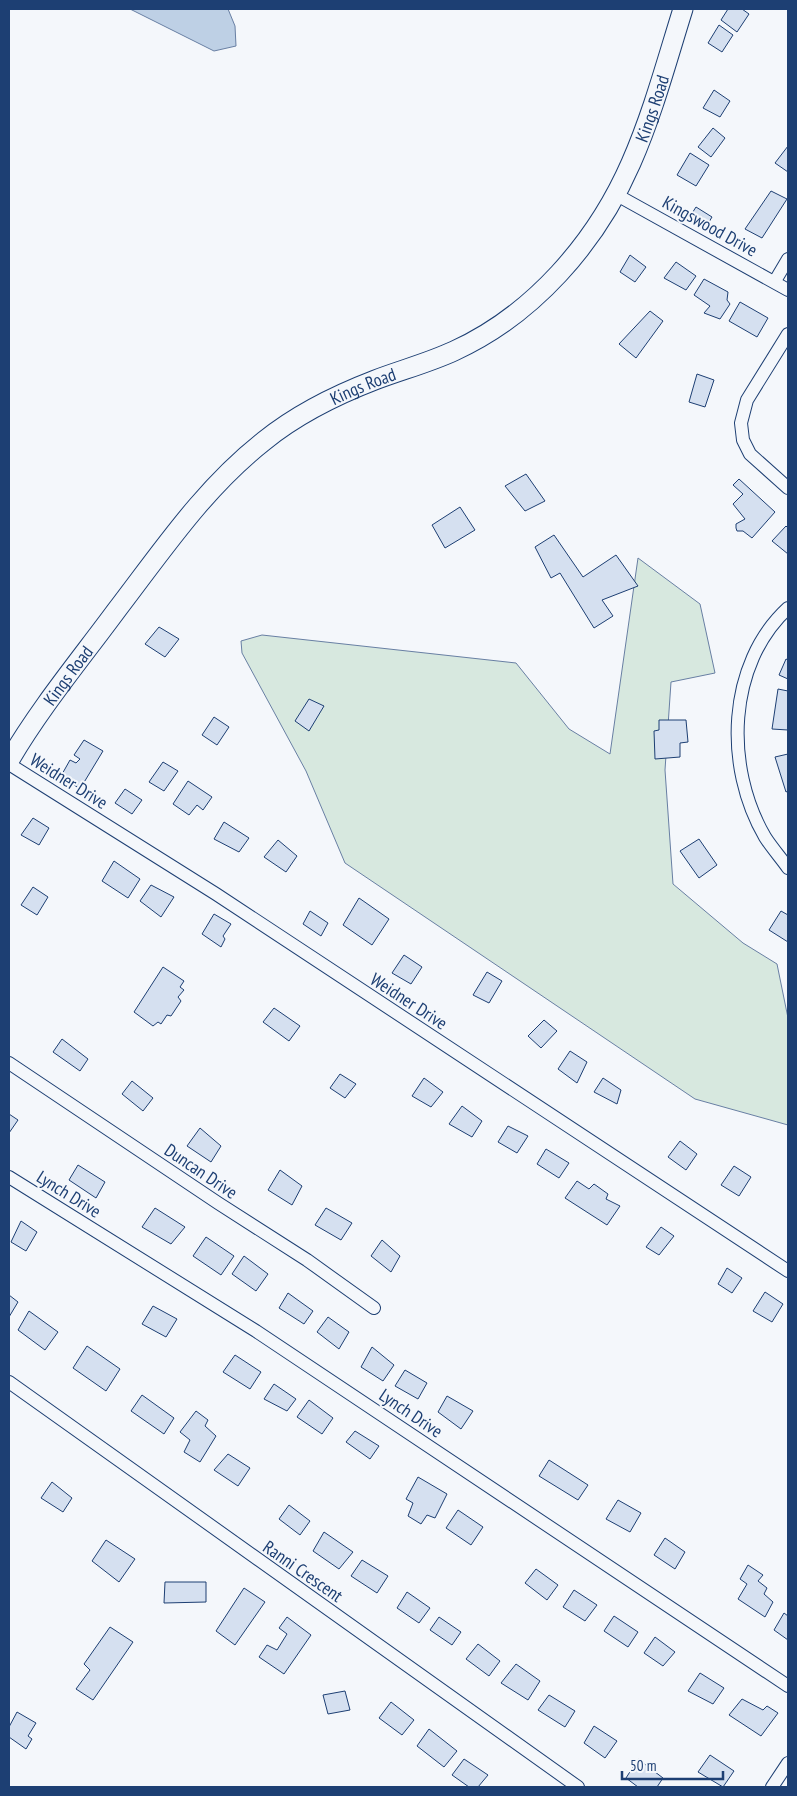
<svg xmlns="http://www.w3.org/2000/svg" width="797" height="1796" font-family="'PT Sans Narrow',sans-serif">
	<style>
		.green { fill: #d7e8df; stroke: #687fa3 }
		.water { fill: #bed0e5; stroke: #687fa3 }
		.building { fill: #d5e0f0; stroke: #1d3f73 }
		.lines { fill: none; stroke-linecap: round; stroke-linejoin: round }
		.minor-casing { stroke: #1d3f73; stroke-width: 14 }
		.primary-casing { stroke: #1d3f73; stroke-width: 21 }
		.minor { stroke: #f4f7fb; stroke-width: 12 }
		.primary { stroke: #f4f7fb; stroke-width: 19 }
		.labels { text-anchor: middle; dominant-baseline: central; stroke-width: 4; stroke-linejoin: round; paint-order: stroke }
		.street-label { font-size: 18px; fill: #1d3f73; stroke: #f4f7fb }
	</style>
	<rect width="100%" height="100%" fill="#f4f7fb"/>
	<polygon class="green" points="638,558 700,604 715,673 671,682 665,770 673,884 743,943 777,964 788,1018 788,1125 695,1099 345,863 306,771 242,653 241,641 262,635 516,663 569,729 610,754"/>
	<polygon class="water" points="130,9 228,9 235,26 236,46 214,51"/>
	<g class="building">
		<polygon points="728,9 742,9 749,14 737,32 721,20"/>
		<polygon points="719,25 733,35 722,52 708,43"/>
		<polygon points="714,90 730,101 720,117 703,108"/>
		<polygon points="713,128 725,138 711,157 698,147"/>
		<polygon points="788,146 788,172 775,163"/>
		<polygon points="690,153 709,165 696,186 677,175"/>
		<polygon points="771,191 787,199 762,238 745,229"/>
		<polygon points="696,207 712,217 706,227 689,218"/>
		<polygon points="630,255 646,267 635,282 620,272"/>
		<polygon points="676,262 696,276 686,290 664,278"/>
		<polygon points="704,279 728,292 727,300 730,304 720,319 704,313 710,306 694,295"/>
		<polygon points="740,302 768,318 757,337 729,321"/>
		<polygon points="650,311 663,321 636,358 619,344"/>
		<polygon points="697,374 714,380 705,407 689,402"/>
		<polygon points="526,474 545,501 525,511 505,486"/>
		<polygon points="739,479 775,512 752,538 743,531 737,531 736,528 736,524 745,519 733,504 743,494 733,485"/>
		<polygon points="460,507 475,530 445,548 432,525"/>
		<polygon points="786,526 788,528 788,554 772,541"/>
		<polygon points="554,535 583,577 616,555 638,586 602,600 613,616 594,628 560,573 551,578 535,547"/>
		<polygon points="159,627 179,639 165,657 145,644"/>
		<polygon points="786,659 788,660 788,679 779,675"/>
		<polygon points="778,689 788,691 788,730 772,729"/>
		<polygon points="309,699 324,706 309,731 295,721"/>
		<polygon points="214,717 229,727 217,745 202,735"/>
		<polygon points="659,720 686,720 688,742 680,743 680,757 655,759 654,731 659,730"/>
		<polygon points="84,740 103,751 80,789 61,776 70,760 76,763 80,759 74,755"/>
		<polygon points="788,754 788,791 786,792 775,757"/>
		<polygon points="163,762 178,771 164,791 149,782"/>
		<polygon points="188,781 212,797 203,810 197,805 189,815 173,804"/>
		<polygon points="125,789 142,800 132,814 115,803"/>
		<polygon points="33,818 49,828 39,845 21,835"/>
		<polygon points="224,822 249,838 239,852 214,839"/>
		<polygon points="699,839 717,865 699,878 680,851"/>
		<polygon points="278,840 297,856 286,872 264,857"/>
		<polygon points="114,861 140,879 128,898 102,881"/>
		<polygon points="151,885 174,897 161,917 140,901"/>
		<polygon points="33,887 48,897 37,915 21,905"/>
		<polygon points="359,898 389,919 372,945 343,925"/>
		<polygon points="310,911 328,923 321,936 303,924"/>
		<polygon points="781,911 788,915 788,942 769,930"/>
		<polygon points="214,914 231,924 223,936 225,939 221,947 202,934"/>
		<polygon points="404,955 422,967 411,984 392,973"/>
		<polygon points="163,967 184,981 180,987 184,990 178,997 181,1001 171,1016 167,1015 161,1024 158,1022 153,1026 134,1012"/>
		<polygon points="487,972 502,981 489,1003 473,995"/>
		<polygon points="274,1008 300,1026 289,1041 263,1022"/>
		<polygon points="544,1020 557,1031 541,1048 528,1036"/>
		<polygon points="62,1039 88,1059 80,1071 53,1052"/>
		<polygon points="570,1051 587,1062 577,1083 558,1069"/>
		<polygon points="340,1074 356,1084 345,1098 330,1088"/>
		<polygon points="424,1078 443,1092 431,1107 412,1096"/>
		<polygon points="603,1078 621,1090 617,1104 594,1092"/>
		<polygon points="132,1081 153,1098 143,1111 122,1094"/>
		<polygon points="462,1106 482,1121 472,1137 449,1124"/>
		<polygon points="9,1114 18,1120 9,1133"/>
		<polygon points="508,1126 528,1136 517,1153 498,1142"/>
		<polygon points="200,1128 221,1146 211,1162 187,1146"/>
		<polygon points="680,1141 697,1154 686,1170 668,1157"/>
		<polygon points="546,1149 569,1163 559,1178 537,1164"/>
		<polygon points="78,1165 105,1182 96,1198 69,1180"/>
		<polygon points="734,1166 751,1177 739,1196 721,1185"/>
		<polygon points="280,1170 302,1186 292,1205 268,1190"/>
		<polygon points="577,1181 589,1189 594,1184 608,1194 606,1199 620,1206 607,1225 565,1198"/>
		<polygon points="155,1208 185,1227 171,1244 142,1227"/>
		<polygon points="326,1208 352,1223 341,1240 315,1225"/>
		<polygon points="21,1221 37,1232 26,1251 11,1242"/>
		<polygon points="661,1227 674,1236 659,1255 646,1247"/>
		<polygon points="206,1237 234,1256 221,1275 193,1256"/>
		<polygon points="382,1240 400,1256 391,1272 371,1256"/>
		<polygon points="244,1256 268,1274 256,1291 232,1274"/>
		<polygon points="727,1268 742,1278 732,1293 718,1284"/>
		<polygon points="765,1292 783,1304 772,1322 753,1311"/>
		<polygon points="288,1293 313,1311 304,1324 279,1308"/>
		<polygon points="9,1295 18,1302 9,1317"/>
		<polygon points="153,1306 177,1319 166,1337 142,1324"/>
		<polygon points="29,1311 58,1332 45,1350 18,1330"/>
		<polygon points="328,1317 349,1332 339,1349 317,1332"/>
		<polygon points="87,1346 120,1369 106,1391 73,1368"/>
		<polygon points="372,1347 394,1365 383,1381 361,1367"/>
		<polygon points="235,1355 261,1372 250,1389 223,1372"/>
		<polygon points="405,1370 427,1383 418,1399 395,1386"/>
		<polygon points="274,1384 296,1399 287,1411 264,1399"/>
		<polygon points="142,1395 174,1418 164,1434 131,1411"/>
		<polygon points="447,1396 473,1411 461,1429 438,1412"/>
		<polygon points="309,1400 333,1418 322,1434 297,1417"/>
		<polygon points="196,1411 208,1420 205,1426 216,1436 200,1462 184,1452 190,1440 180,1432"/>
		<polygon points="355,1431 379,1446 370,1459 346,1442"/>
		<polygon points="228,1454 250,1468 238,1486 214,1470"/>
		<polygon points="549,1460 588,1485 578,1500 539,1476"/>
		<polygon points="418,1477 447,1494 435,1518 427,1515 421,1524 408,1516 413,1503 406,1499"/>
		<polygon points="52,1482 72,1498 63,1512 41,1498"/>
		<polygon points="618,1500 641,1513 630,1532 606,1519"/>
		<polygon points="289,1505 310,1521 300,1535 279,1519"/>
		<polygon points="458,1510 483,1527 471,1545 446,1528"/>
		<polygon points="324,1532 353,1552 339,1569 313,1551"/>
		<polygon points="665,1538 685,1552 675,1569 654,1555"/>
		<polygon points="106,1540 135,1559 119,1582 92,1561"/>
		<polygon points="362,1560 388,1576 377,1593 351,1576"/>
		<polygon points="748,1565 763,1575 758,1581 767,1588 764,1594 773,1602 765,1617 738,1599 747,1584 740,1579"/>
		<polygon points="536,1569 558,1585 547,1600 525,1583"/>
		<polygon points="165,1582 206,1582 206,1602 164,1603"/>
		<polygon points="244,1588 265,1602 235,1645 216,1631"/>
		<polygon points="574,1590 597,1605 585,1621 563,1607"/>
		<polygon points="407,1592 430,1608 419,1623 397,1608"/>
		<polygon points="784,1613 788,1616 788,1640 774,1630"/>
		<polygon points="614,1616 638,1632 628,1647 604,1631"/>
		<polygon points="287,1617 311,1635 284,1674 259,1657 267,1645 277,1650 287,1634 279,1628"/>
		<polygon points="439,1617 461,1632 452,1645 430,1630"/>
		<polygon points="110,1627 133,1642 93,1700 76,1689 90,1670 84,1664"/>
		<polygon points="655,1637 675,1652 663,1666 644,1653"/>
		<polygon points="478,1644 500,1661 489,1676 466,1659"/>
		<polygon points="516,1664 540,1681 528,1700 501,1683"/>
		<polygon points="700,1673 724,1688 713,1704 688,1691"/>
		<polygon points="345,1691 350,1710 328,1714 323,1695"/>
		<polygon points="549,1695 575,1711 565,1727 538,1710"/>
		<polygon points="742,1699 763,1710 767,1706 778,1713 761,1736 729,1715"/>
		<polygon points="391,1702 414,1720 402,1735 379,1718"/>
		<polygon points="17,1712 36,1723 28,1736 32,1739 26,1749 9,1737 9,1727"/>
		<polygon points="594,1726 617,1741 605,1758 584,1743"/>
		<polygon points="429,1729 457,1751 444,1767 417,1746"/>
		<polygon points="710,1755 734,1771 723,1787 698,1772"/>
		<polygon points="464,1759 488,1775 478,1787 469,1787 452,1775"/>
		<polygon points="638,1759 663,1778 657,1787 638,1787 626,1778"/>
	</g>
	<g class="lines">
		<defs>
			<g id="minor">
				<polyline points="615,194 788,290"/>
				<polyline points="775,281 788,259"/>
				<polyline points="788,334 747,400 741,423 743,440 750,454 788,488"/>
				<path d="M788,608c-61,56 -64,159 -23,229 7,11 16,21 23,31"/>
				<polyline points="9,764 216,894 788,1271"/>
				<polyline points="9,1063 218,1203 307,1260 374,1308"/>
				<polyline points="9,1177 256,1331 788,1686"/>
				<polyline points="9,1382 578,1787"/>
				<polyline points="772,1787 788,1763"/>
			</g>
			<g id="primary">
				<path id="s1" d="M9,761c31,-53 70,-100 107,-150 46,-60 88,-123 148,-170 32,-26 72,-46 111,-61 26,-10 53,-17 79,-29 79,-36 142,-108 177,-188 22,-50 36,-103 52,-154"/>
			</g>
		</defs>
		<use href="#minor" class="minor-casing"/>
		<use href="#primary" class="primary-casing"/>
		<use href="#minor" class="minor"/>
		<use href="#primary" class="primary"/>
	</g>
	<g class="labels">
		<g class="street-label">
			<text stroke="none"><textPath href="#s1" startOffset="944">Kings Road</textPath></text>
			<text transform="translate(710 226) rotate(29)">Kingswood Drive</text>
			<text stroke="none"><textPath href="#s1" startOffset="524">Kings Road</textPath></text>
			<text stroke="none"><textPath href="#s1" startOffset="104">Kings Road</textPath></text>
			<text transform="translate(69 781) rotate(32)">Weidner Drive</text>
			<text transform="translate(409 1001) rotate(33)">Weidner Drive</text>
			<text transform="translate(201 1171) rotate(34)">Duncan Drive</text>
			<text transform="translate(69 1194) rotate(32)">Lynch Drive</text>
			<text transform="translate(411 1413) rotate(34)">Lynch Drive</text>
			<text transform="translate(303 1571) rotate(35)">Ranni Crescent</text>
		</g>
	</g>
	<rect width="797" height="1796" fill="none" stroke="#1d3f73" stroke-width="20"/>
	<path d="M622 1771v8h101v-8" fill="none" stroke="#1d3f73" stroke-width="2.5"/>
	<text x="630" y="1771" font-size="15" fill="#1d3f73" stroke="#f4f7fb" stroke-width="4" paint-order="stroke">50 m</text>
</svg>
